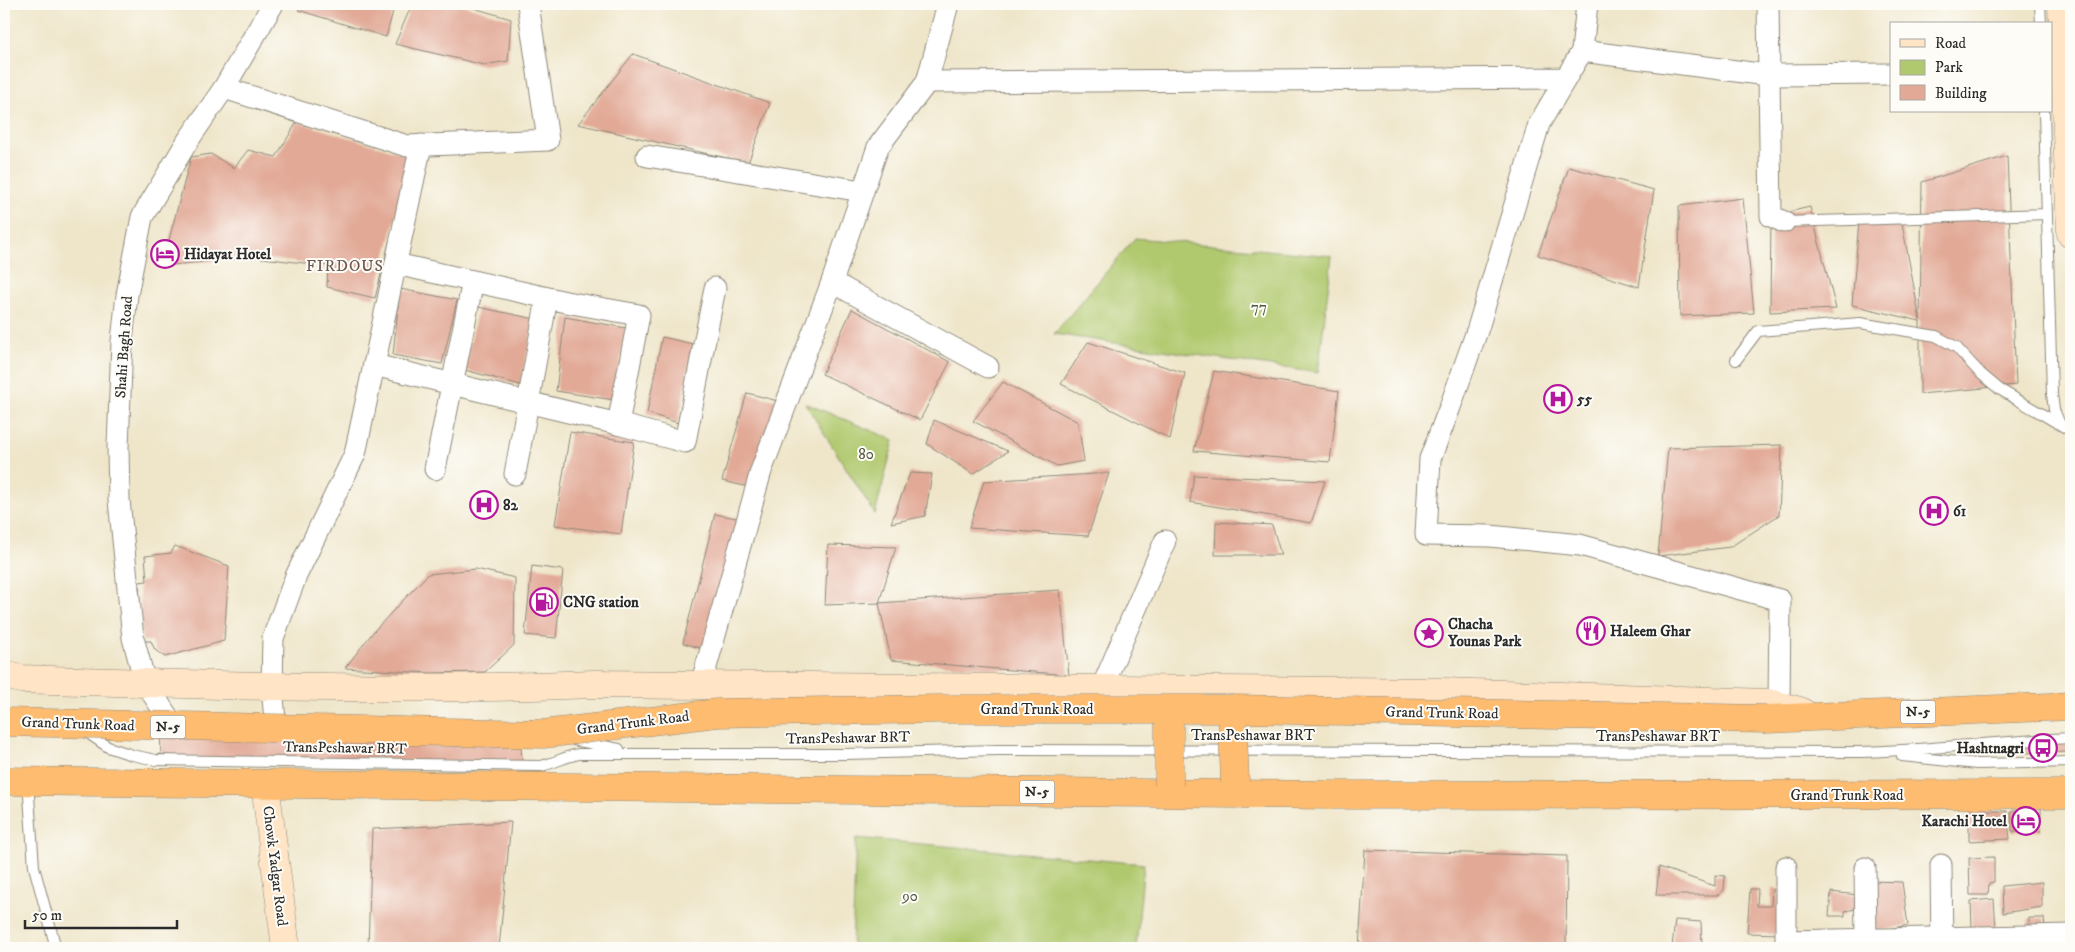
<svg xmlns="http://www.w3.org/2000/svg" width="2075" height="952" font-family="'IM FELL DW Pica',serif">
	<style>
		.green { fill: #b1c96e; stroke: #6e7a4c }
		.building { fill: #e2a996 }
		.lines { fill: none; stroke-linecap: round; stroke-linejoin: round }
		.lane-casing { stroke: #8d887a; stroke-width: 12 }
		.street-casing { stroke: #8d887a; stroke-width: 23 }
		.secondary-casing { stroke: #8d887a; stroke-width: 29 }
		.highway-casing { stroke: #8d887a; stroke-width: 29 }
		.lane { stroke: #fff; stroke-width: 10 }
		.street { stroke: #fff; stroke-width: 21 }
		.secondary { stroke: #ffe4c6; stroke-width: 28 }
		.highway { stroke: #febc70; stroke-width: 28 }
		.highway-bridge-casing { stroke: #8d887a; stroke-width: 29; stroke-linecap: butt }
		.highway-bridge { stroke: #febc70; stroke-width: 28 }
		.labels { text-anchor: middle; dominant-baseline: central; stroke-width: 4; stroke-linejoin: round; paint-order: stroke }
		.shield { fill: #fdfcf7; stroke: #6a6a68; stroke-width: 1 }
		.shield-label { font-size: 14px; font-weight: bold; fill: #2b2b2b }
		.poi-label { font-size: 15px; font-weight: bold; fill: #2b2b2b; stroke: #fdfcf7; text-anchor: start }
		.park-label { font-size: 15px; fill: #535a3f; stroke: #fdfcf7 }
		.street-label { font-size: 15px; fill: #2b2b2b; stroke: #fdfcf7 }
		.neighbourhood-label { font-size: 16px; letter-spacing: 1px; fill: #6b5750; stroke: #fdfcf7 }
	</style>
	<rect width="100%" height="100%" fill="#fdfcf7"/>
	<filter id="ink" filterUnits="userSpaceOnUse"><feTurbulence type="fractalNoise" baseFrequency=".02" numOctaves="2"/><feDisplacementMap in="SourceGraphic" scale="10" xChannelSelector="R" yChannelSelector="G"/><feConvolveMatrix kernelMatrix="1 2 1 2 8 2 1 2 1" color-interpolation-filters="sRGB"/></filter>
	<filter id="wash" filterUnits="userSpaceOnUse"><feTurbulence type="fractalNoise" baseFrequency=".0096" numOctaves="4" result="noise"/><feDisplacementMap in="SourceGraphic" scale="20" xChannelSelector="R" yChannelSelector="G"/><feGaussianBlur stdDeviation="1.12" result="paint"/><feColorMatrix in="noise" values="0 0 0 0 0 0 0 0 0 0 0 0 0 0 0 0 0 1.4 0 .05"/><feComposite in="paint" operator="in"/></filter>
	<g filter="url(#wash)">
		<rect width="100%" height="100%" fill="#efe6ca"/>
		<g class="green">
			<polygon points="1135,238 1332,256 1318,373 1054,334"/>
			<polygon points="805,403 894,440 875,514"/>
			<polygon points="856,838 1144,864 1136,948 852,948"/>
		</g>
		<g id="blocks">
			<g class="building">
				<polygon points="302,4 395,4 386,37 298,10"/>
				<polygon points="412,4 460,4 511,19 508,61 484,65 395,44"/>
				<polygon points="633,54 770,103 748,163 578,124"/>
				<polygon points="297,122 411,156 375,298 327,287 328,266 254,257 162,266 191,157 211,154 234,168 248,150 276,157"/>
				<polygon points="2007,156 2016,385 1920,394 1920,321 1852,305 1859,220 1901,218 1920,320 1922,182"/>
				<polygon points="1569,167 1654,190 1639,287 1538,255"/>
				<polygon points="1743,198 1754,313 1680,316 1679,206"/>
				<polygon points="1810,207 1836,309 1770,312 1771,216"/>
				<polygon points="400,289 457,300 442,364 393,355"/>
				<polygon points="478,307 535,319 520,385 465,370"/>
				<polygon points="852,309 950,362 920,420 822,374"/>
				<polygon points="565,317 626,328 614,400 556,391"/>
				<polygon points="662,337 693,344 678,423 647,413"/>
				<polygon points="1088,342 1185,373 1170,439 1061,384"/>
				<polygon points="1214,371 1339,391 1330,462 1194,451"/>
				<polygon points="1003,382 1078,422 1084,461 1057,466 973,421"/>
				<polygon points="747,393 778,401 749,487 722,481"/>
				<polygon points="934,420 1008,451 973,474 927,444"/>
				<polygon points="570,432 634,442 621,534 555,525"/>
				<polygon points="1782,445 1779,515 1730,547 1658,556 1668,448"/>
				<polygon points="910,473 932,474 925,516 891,523"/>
				<polygon points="1109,473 1088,536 969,528 984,481"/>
				<polygon points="1194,475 1325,481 1311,523 1190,502"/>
				<polygon points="715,514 742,519 703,649 683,643"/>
				<polygon points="1216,522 1272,525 1281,555 1215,555"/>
				<polygon points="828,545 896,547 879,603 825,605"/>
				<polygon points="175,546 229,566 224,641 165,657 155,650 151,641 142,641 139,582 147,581 145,556 171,553"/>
				<polygon points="532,566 563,570 556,638 525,635"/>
				<polygon points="476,569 515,578 514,645 485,672 431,673 345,668 374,631 428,574"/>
				<polygon points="1060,590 1069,675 891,660 879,603"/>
				<polygon points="160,722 520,728 522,762 161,758"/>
				<polygon points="2071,742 2071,752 2016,753 2016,743"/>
				<polygon points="2041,807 2041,831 2012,831 2011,811"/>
				<polygon points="1969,811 2007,811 2010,839 1969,841"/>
				<polygon points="511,822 499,948 368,948 372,829"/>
				<polygon points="1365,850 1567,856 1566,948 1359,948"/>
				<polygon points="1994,857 1994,882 1989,883 1988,895 1970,895 1969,858"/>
				<polygon points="1659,867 1715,886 1715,875 1725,876 1724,890 1718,895 1656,895"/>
				<polygon points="1872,881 1902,882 1908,925 1870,933"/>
				<polygon points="2042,882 2042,907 2003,913 2002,886"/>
				<polygon points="1750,889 1758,889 1757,906 1771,906 1772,889 1778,889 1780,934 1747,933"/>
				<polygon points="1831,892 1858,895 1861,908 1845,911 1845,916 1829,916"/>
				<polygon points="1994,899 1996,928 1972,928 1971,901"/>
				<polygon points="2029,918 2044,918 2047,948 2029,948"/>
				<polygon points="1675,920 1701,922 1702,946 1672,947"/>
			</g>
		</g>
	</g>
	<g filter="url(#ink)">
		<use href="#blocks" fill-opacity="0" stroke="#8d887a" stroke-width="1"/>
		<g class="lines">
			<defs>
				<g id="lane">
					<polyline points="2040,4 2041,24"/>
					<polyline points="2044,111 2052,394 2054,410 2060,424"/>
					<polyline points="1784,222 2047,214"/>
					<polyline points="1736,360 1758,331 1860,323 1936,336 1956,347 1980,373 1999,389 2071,431"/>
					<path d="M85,731l23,16 24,8 24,5 385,6c14,-3 25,-10 38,-12h267l152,-4 861,2c71,-2 141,-11 212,-14"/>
					<polyline points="574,740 619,749"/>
					<polyline points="1902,756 1977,764 2071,762"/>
					<polyline points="28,782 34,867 56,948"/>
				</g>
				<g id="street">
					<polyline points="1768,4 1771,216 1784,222"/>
					<polyline points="1582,51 1767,75 1891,74"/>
					<polyline points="1566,78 1539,124 1478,328 1450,407 1430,459 1426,535 1490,536 1580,545 1780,600 1779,707"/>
					<polyline points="927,82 1566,78 1582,51 1587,4"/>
					<polyline points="224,88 407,146 548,140 528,4"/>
					<polyline points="647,156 862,191"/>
					<polyline points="396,264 566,302 639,315 618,424"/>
					<polyline points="832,282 988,367"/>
					<polyline points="374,365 618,424 685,442 715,288"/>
					<polyline points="435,469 473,281"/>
					<polyline points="515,474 547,298"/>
					<polyline points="701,685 761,471 832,282 878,147 927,82 948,4"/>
					<polyline points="1101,690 1165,541"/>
					<polyline points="169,719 145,682 133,638 119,500 118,447 122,341 127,295 142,217 187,142 224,88 273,4"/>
					<polyline points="275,721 272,686 273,638 296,576 355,454 421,145"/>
					<polyline points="1941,865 1942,948"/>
					<polyline points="1786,867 1786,948"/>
					<polyline points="1865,868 1866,939"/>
					<polyline points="1786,941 2071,935"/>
				</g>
				<g id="secondary">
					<polyline points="2062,4 2071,234"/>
					<path d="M4,675l17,4c191,6 382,13 573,5l850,8 324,11 32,8 8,5"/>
					<polyline points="265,784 286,948"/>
				</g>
				<g id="highway">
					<polyline points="1766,719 2071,706"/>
					<polyline points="4,781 1331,795 2071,794"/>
				</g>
			</defs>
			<use href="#lane" class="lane-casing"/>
			<use href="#street" class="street-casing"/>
			<use href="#secondary" class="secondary-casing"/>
			<use href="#highway" class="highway-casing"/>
			<use href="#lane" class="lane"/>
			<use href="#street" class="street"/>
			<use href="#secondary" class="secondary"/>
			<use href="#highway" class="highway"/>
			<defs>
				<g id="highway-bridge">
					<polyline points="1232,709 1235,782"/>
					<polyline points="4,722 543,734 717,713 937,709 1232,709 1766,719"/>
					<polyline points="1169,785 1169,709"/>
				</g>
			</defs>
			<use href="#highway-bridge" class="highway-bridge-casing"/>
			<use href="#highway-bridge" class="highway-bridge"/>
		</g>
	</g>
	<defs>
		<symbol id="hotel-ring" viewBox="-11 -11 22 22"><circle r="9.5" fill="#fdfcf7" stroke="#b5179e" stroke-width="1.5"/><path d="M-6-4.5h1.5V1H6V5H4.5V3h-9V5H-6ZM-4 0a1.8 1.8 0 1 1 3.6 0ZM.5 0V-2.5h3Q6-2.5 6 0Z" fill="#b5179e"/></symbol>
		<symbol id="hospital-ring" viewBox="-11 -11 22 22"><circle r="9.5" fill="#fdfcf7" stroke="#b5179e" stroke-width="1.5"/><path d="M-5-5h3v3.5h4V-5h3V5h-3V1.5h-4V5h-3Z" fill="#b5179e"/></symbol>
		<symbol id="fuel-ring" viewBox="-11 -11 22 22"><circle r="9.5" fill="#fdfcf7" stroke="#b5179e" stroke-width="1.5"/><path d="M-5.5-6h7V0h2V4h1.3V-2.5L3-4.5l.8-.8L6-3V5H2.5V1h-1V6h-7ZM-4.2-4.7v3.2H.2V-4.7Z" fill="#b5179e"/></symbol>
		<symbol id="restaurant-ring" viewBox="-11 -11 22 22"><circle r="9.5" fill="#fdfcf7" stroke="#b5179e" stroke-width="1.5"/><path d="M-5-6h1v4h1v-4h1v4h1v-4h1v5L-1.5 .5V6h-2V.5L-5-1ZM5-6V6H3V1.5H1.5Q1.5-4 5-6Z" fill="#b5179e"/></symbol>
		<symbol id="sight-ring" viewBox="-11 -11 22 22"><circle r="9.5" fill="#fdfcf7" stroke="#b5179e" stroke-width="1.5"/><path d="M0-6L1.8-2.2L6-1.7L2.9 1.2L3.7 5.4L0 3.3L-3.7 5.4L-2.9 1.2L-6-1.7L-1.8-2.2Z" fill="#b5179e"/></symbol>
		<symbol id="bus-ring" viewBox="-11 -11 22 22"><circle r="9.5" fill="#fdfcf7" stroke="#b5179e" stroke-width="1.5"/><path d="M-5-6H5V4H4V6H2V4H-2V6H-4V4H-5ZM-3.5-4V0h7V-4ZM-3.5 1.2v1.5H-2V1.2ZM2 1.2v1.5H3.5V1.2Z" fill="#b5179e"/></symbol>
	</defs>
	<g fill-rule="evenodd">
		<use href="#hotel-ring" x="149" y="238" width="32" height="32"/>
		<use href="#hospital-ring" x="1542" y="383" width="32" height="32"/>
		<use href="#hospital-ring" x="468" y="489" width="32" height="32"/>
		<use href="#hospital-ring" x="1918" y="495" width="32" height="32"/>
		<use href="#fuel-ring" x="528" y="586" width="32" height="32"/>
		<use href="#restaurant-ring" x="1575" y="615" width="32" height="32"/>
		<use href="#sight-ring" x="1413" y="617" width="32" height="32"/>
		<use href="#bus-ring" x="2027" y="732" width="32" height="32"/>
		<use href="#hotel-ring" x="2010" y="805" width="32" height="32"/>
	</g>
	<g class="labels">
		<g class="shield">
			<rect x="1900.5" y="700.5" width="35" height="23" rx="4"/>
			<rect x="150.5" y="715.5" width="35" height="23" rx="4"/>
			<rect x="1019.5" y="780.5" width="35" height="23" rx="4"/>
		</g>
		<g class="shield-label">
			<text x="1918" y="712">N-5</text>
			<text x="168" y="727">N-5</text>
			<text x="1037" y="792">N-5</text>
		</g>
		<g class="poi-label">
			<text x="184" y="254">Hidayat Hotel</text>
			<text x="1577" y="399">55</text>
			<text x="503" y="505">82</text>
			<text x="1953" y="511">61</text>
			<text x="563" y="602">CNG station</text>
			<text x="1448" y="624">Chacha<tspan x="1448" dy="17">Younas Park</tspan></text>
			<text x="1610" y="631">Haleem Ghar</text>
			<text x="2024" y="748" text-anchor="end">Hashtnagri</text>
			<text x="2007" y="821" text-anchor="end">Karachi Hotel</text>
		</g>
		<g class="park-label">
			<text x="1259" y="307">77</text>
			<text x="866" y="454">80</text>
			<text x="910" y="896">90</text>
		</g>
		<g class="street-label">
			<text transform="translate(124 347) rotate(-86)">Shahi Bagh Road</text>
			<text x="1037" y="709">Grand Trunk Road</text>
			<text transform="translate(1442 713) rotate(1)">Grand Trunk Road</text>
			<text transform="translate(633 723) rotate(-7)">Grand Trunk Road</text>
			<text transform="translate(78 724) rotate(2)">Grand Trunk Road</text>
			<text x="1253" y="735">TransPeshawar BRT</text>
			<text x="1658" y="736">TransPeshawar BRT</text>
			<text transform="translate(848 738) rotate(-1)">TransPeshawar BRT</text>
			<text transform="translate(345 748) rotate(1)">TransPeshawar BRT</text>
			<text x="1847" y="795">Grand Trunk Road</text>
			<text transform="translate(275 866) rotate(83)">Chowk Yadgar Road</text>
		</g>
		<g class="neighbourhood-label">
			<text x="345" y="266">FIRDOUS</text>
		</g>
	</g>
	<rect width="2075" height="952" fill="none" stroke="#fdfcf7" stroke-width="20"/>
	<rect x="1890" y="22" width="162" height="90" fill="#fdfcf7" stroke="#a9a8a5"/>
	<rect x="1900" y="39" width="25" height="8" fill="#ffe4c6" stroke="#a9a8a5"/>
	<text x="1935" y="48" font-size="15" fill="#2b2b2b">Road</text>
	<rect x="1900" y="60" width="25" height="15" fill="#b1c96e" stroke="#a9a8a5"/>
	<text x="1935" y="72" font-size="15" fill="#2b2b2b">Park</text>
	<rect x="1900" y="85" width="25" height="15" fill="#e2a996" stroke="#a9a8a5"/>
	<text x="1935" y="98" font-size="15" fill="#2b2b2b">Building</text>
	<path d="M25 920v8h152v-8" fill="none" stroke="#2b2b2b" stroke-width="2.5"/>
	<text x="32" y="920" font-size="15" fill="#2b2b2b" stroke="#fdfcf7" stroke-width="4" paint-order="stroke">50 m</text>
</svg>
